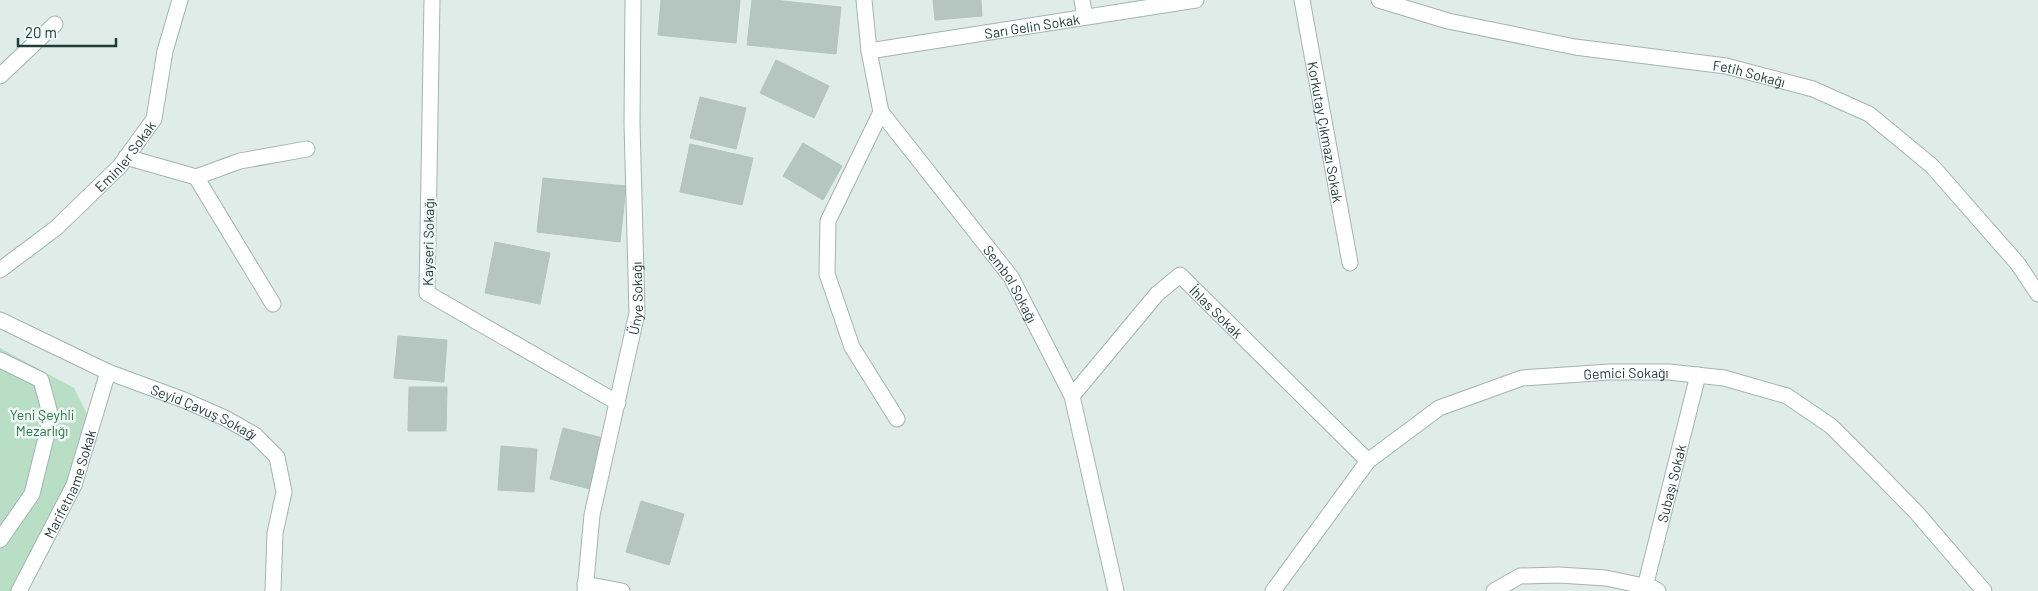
<svg xmlns="http://www.w3.org/2000/svg" width="2038" height="591" font-family="Barlow,sans-serif">
	<style>
		.green { fill: #b8dec5 }
		.building { fill: #b5c6c0; stroke: #b2c5bf }
		.lines { fill: none; stroke-linecap: round; stroke-linejoin: round }
		.minor-casing { stroke: #a3b4af; stroke-width: 17 }
		.minor { stroke: #fff; stroke-width: 15 }
		.labels { text-anchor: middle; dominant-baseline: central; stroke-width: 5; stroke-linejoin: round; paint-order: stroke }
		.street-label { font-size: 14px; fill: #203c37; stroke: #f0f8f5 }
		.park-label { font-size: 14px; fill: #29754b; stroke: #f0f8f5 }
	</style>
	<rect width="100%" height="100%" fill="#e0ece7"/>
	<polygon class="green" points="0,348 74,388 89,418 63,497 12,591 0,591"/>
	<g class="building">
		<polygon points="661,0 740,0 736,43 658,35"/>
		<polygon points="752,0 773,0 841,7 836,54 747,45"/>
		<polygon points="933,0 981,0 982,16 935,20"/>
		<polygon points="776,60 829,86 814,118 760,93"/>
		<polygon points="700,97 746,108 736,149 690,138"/>
		<polygon points="803,143 842,166 823,200 783,176"/>
		<polygon points="690,144 753,158 742,205 680,192"/>
		<polygon points="543,178 626,186 620,242 537,232"/>
		<polygon points="495,242 550,253 540,304 485,293"/>
		<polygon points="398,336 447,340 444,382 394,378"/>
		<polygon points="409,387 447,387 446,431 408,431"/>
		<polygon points="563,428 603,438 590,489 550,479"/>
		<polygon points="501,446 537,449 534,492 498,490"/>
		<polygon points="641,501 684,514 669,565 626,552"/>
	</g>
	<g class="lines">
		<defs>
			<g id="minor">
				<polyline points="432,0 427,293 618,403"/>
				<path id="s1" d="M864,0l5,51 12,61 130,165 61,119 44,195"/>
				<polyline points="1082,0 1085,17"/>
				<path id="s2" d="M1302,0l48,263"/>
				<path id="s3" d="M1379,0l69,21 127,26 151,19 87,23 56,25 63,52 86,98 20,30"/>
				<path id="s4" d="M869,51l327,-51"/>
				<polyline points="0,76 55,24"/>
				<polyline points="881,112 828,221 827,274 852,347 897,419"/>
				<polyline points="126,157 196,177 273,304"/>
				<polyline points="196,177 240,161 307,149"/>
				<path id="s5" d="M0,270l56,-42 64,-62 34,-47 11,-68 15,-51"/>
				<path id="s6" d="M0,320l108,52 76,28 41,18 30,17 22,22 7,35 -9,41 -2,58"/>
				<polyline points="0,360 41,380 51,417 32,494 0,540"/>
				<path id="s7" d="M1072,396l85,-102 23,-19 188,186"/>
				<polyline points="585,584 622,591"/>
				<path id="s8" d="M19,591l55,-106 34,-113"/>
				<path id="s9" d="M585,591l7,-76 45,-202 -5,-190 1,-123"/>
				<path id="s10" d="M1273,591l95,-130 71,-53 83,-30 88,-6h59l55,6 63,18 44,30 36,36 49,50 68,79"/>
				<polyline points="1494,591 1520,576 1559,575 1606,578 1653,588 1658,591"/>
				<path id="s11" d="M1644,591l54,-216"/>
			</g>
		</defs>
		<use href="#minor" class="minor-casing"/>
		<use href="#minor" class="minor"/>
	</g>
	<g class="labels">
		<g class="street-label">
			<text stroke="none"><textPath href="#s4" startOffset="165">Sarı Gelin Sokak</textPath></text>
			<text stroke="none"><textPath href="#s3" startOffset="378">Fetih Sokağı</textPath></text>
			<text stroke="none"><textPath href="#s2" startOffset="134">Korkutay Çıkmazı Sokak</textPath></text>
			<text stroke="none"><textPath href="#s5" startOffset="170">Eminler Sokak</textPath></text>
			<text transform="translate(428 242) rotate(-89)">Kayseri Sokağı</text>
			<text stroke="none"><textPath href="#s1" startOffset="329">Sembol Sokağı</textPath></text>
			<text stroke="none"><textPath href="#s9" startOffset="298">Ünye Sokağı</textPath></text>
			<text stroke="none"><textPath href="#s7" startOffset="214">İhlas Sokak</textPath></text>
			<text stroke="none"><textPath href="#s10" startOffset="442">Gemici Sokağı</textPath></text>
			<text stroke="none"><textPath href="#s6" startOffset="224">Seyid Çavuş Sokağı</textPath></text>
			<text stroke="none"><textPath href="#s11" startOffset="111">Subaşı Sokak</textPath></text>
			<text stroke="none"><textPath href="#s8" startOffset="119">Marifetname Sokak</textPath></text>
		</g>
		<g class="park-label">
			<text x="42" y="414">Yeni Şeyhli<tspan x="42" dy="16">Mezarlığı</tspan></text>
		</g>
	</g>
	<path d="M18 38v8h98v-8" fill="none" stroke="#203c37" stroke-width="2.5"/>
	<text x="25" y="38" font-size="15" fill="#203c37" stroke="#f0f8f5" stroke-width="4" paint-order="stroke">20 m</text>
</svg>
